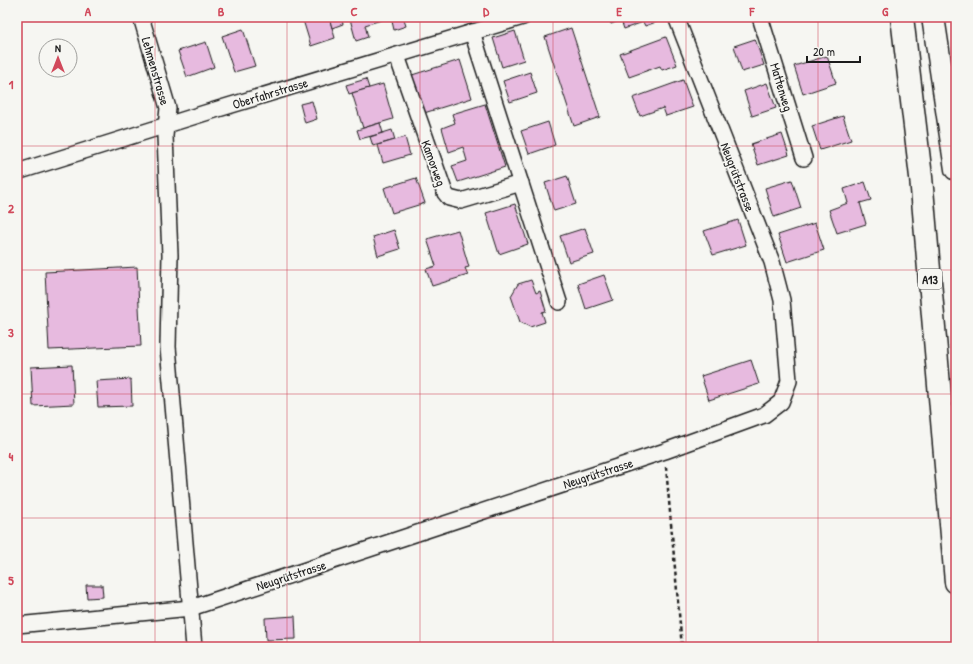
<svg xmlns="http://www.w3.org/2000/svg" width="973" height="664" font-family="'Patrick Hand',sans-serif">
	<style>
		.building { fill: #e7badf; stroke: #1c1c1c }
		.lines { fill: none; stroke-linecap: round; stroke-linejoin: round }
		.street-casing { stroke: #1c1c1c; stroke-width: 18 }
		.highway-casing { stroke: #1c1c1c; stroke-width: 25 }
		.path { stroke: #1c1c1c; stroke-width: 2.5; stroke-dasharray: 4 3; stroke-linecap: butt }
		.street { stroke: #f6f6f2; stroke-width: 15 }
		.highway { stroke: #f6f6f2; stroke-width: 22 }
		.grid { fill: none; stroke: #d1495b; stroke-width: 1; stroke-opacity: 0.55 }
		.labels { text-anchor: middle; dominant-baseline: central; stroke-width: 3.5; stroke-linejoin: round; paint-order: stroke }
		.shield { fill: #f6f6f2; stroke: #5d5d5c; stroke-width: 1 }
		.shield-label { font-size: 12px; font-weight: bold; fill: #1c1c1c }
		.street-label { font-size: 13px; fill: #1c1c1c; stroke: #f6f6f2 }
		.neatline { fill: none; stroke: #d1495b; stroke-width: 1.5 }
		.grid-label { font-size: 13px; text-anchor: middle; font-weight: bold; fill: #d1495b }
	</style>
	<rect width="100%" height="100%" fill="#f6f6f2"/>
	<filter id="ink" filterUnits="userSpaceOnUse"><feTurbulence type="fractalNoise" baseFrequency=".025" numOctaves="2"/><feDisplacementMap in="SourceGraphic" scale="8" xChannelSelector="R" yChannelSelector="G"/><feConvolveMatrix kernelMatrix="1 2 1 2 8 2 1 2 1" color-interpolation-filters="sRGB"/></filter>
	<g filter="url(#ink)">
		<g class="building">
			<polygon points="315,17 329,17 335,38 311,46 303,20"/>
			<polygon points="329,17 341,17 343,24 332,28"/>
			<polygon points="353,17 403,17 406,26 394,30 391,17 365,25 368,37 356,41 350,19"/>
			<polygon points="608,17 658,17 659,21 645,26 643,22 624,29 621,20 611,24"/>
			<polygon points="571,28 600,117 574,126 545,37"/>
			<polygon points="243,29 255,66 234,72 222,36"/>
			<polygon points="515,31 524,60 502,67 493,38"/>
			<polygon points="666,37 677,65 662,70 660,66 629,77 620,54"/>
			<polygon points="755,39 764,65 742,72 734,46"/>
			<polygon points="206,42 214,67 187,77 178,51"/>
			<polygon points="827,56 836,83 803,94 794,66"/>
			<polygon points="460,60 472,98 424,113 412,75"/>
			<polygon points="530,72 537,93 510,102 503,81"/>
			<polygon points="366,79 369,88 349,94 346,85"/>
			<polygon points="683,80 693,107 666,116 663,108 640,116 633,98"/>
			<polygon points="767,83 776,108 752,116 744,91"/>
			<polygon points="383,84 393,119 363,128 352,93"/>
			<polygon points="312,101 317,119 305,123 300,104"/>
			<polygon points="485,104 505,167 458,182 452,166 467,161 463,147 449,152 442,128 455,123 452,114"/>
			<polygon points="843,116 851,140 820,150 812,126"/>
			<polygon points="548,122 555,145 529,154 521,131"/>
			<polygon points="380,123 383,133 360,139 357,130"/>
			<polygon points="392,130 395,140 373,146 370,137"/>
			<polygon points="782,134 789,155 758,165 751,144"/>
			<polygon points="405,137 410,155 383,163 378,145"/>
			<polygon points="567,176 576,204 554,211 545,183"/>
			<polygon points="416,178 425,203 392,213 384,188"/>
			<polygon points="792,180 801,208 774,217 765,188"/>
			<polygon points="865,182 871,200 860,203 866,224 837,233 829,210 848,203 844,189"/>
			<polygon points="515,204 528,244 499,254 486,213"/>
			<polygon points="738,220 746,245 713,255 704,231"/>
			<polygon points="815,223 824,250 787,262 778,235"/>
			<polygon points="585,228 594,254 569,262 560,236"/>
			<polygon points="394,230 400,249 378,256 373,237"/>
			<polygon points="458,230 469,267 465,268 468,275 432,286 426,269 436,266 427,239"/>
			<polygon points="137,267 141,346 49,350 45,272"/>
			<polygon points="604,275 613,300 586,309 578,284"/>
			<polygon points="531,280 536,293 540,291 546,311 542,312 545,322 530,327 520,322 511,296 518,284"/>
			<polygon points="751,360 759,384 709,400 701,376"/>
			<polygon points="72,365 74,404 33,406 31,367"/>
			<polygon points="131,379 132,406 98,407 96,381"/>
			<polygon points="86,585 102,585 103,597 87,598"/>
			<polygon points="295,616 296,639 266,640 265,618"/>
		</g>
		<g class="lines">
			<defs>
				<g id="street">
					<polyline points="141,17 168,108 165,136 170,255 168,347 194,647"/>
					<polyline points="760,17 804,158"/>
					<polyline points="472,32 559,302"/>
					<polyline points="397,56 445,193 449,198 461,201 521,183"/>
					<polyline points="17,172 205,113 523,17"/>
					<polyline points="17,625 191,608 665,451 764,415 781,402 789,381 782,300 772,262 676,17"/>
				</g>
				<g id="highway">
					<polyline points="902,17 921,177 956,582"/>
					<polyline points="933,17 956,169"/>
				</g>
			</defs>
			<use href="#street" class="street-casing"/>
			<use href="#highway" class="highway-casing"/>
			<polyline class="path" points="666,467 682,647"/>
			<use href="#street" class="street"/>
			<use href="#highway" class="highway"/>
		</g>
	</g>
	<path class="grid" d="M155,17v630M287,17v630M420,17v630M553,17v630M686,17v630M818,17v630M17,146h939M17,270h939M17,394h939M17,518h939"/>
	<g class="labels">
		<rect class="shield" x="918" y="269" width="24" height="20" rx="3"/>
		<g class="shield-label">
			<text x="930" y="279">A13</text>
		</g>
		<g class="street-label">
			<text transform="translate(156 71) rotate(74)">Lehmenstrasse</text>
			<text transform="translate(782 87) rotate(73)">Mattenweg</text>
			<text transform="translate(270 93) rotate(-17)">Oberfahrstrasse</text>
			<text transform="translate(434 163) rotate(70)">Kamorweg</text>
			<text transform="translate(738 177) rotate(69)">Neugrütstrasse</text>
			<text transform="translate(598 473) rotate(-18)">Neugrütstrasse</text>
			<text transform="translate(291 575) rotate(-18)">Neugrütstrasse</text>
		</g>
	</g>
	<rect width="973" height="664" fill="none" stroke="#f6f6f2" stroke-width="44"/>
	<g transform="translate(58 58)"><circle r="19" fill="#f6f6f2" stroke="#9f9f9c"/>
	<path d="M0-3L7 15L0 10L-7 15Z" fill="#d1495b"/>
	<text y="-6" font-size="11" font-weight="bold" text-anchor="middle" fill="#1c1c1c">N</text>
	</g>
	<path d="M807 56v6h53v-6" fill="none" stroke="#1c1c1c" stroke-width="2"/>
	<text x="813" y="56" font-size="12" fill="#1c1c1c" stroke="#f6f6f2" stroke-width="3" paint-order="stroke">20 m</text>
	<rect x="22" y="22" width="929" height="620" class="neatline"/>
	<g class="grid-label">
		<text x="88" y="16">A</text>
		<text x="221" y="16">B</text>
		<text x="354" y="16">C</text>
		<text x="486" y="16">D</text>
		<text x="619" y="16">E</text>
		<text x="752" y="16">F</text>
		<text x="885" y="16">G</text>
		<text x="11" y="89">1</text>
		<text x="11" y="213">2</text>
		<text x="11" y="337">3</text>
		<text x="11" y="461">4</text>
		<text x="11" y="585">5</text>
	</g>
</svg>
